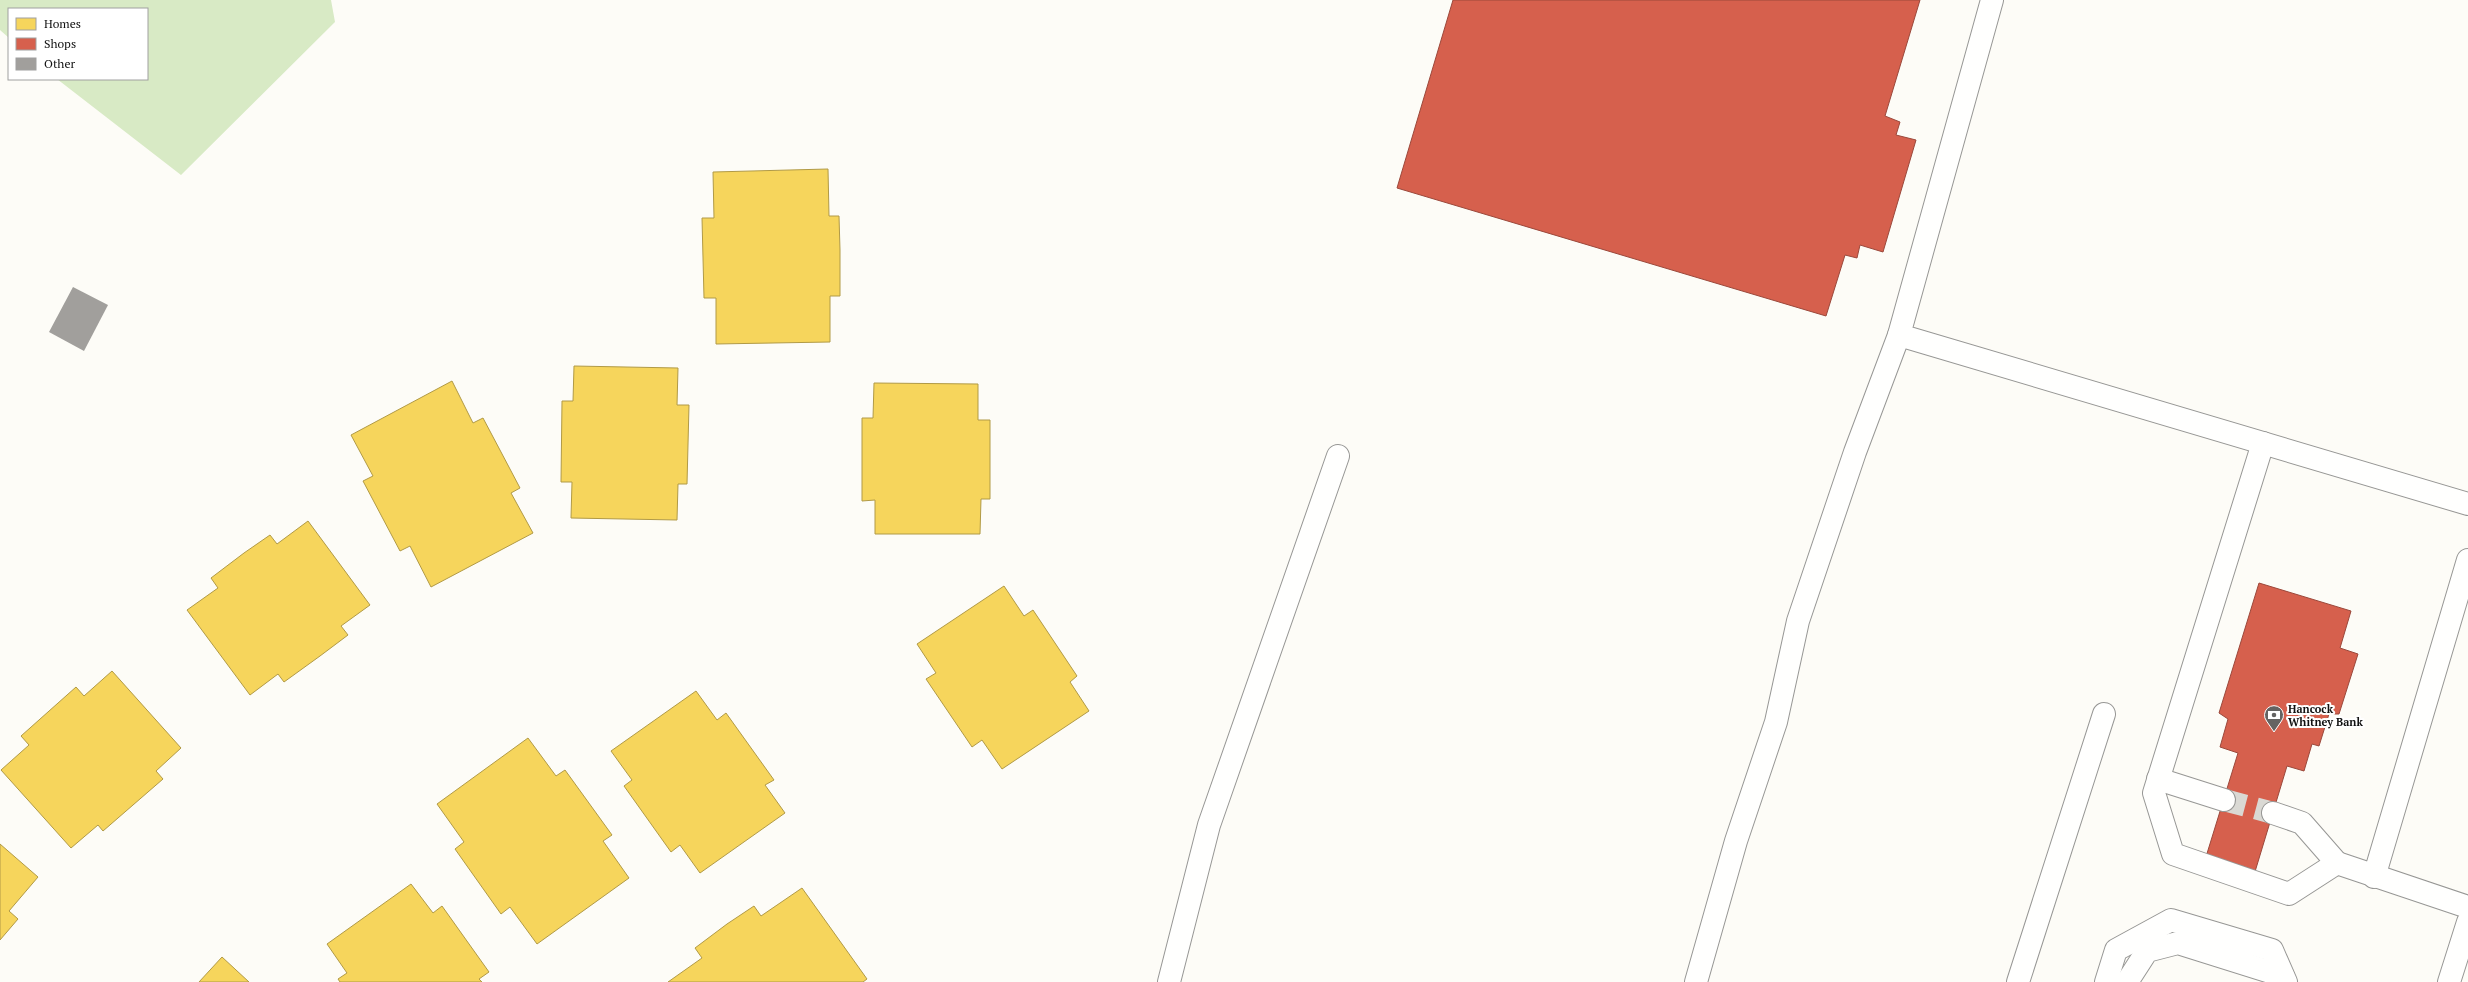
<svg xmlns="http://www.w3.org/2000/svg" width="2468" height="982" font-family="'PT Serif',serif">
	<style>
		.forest { fill: #d8eac5 }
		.homes { fill: #f6d55c; stroke: #b19a46 }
		.shops { fill: #d6604d; stroke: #9b483b }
		.building { fill: #a19f9c }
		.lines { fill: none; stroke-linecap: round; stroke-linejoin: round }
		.minor-tunnel { stroke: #dad9d4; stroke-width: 22; stroke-dasharray: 22 11; stroke-linecap: butt }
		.minor-casing { stroke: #979795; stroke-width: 24 }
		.minor { stroke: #fffffe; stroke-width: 22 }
		.labels { text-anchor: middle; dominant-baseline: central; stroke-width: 4; stroke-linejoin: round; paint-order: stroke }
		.poi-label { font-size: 11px; font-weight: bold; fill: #111; stroke: #fff; text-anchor: start }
	</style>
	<rect width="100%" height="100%" fill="#fdfcf7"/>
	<polygon class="forest" points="0,0 331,0 335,22 181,175 57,79 147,79 147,9 9,9 9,38 0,30"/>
	<g class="homes">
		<polygon points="828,169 829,216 839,216 840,250 840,296 830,296 830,342 716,344 716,298 704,298 702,218 714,218 713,172"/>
		<polygon points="574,366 678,368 677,405 689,405 687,484 678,484 677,520 571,518 572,482 561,482 562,401 573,401"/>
		<polygon points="452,381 473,423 483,418 501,452 520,488 511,493 533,533 431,587 410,546 400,551 363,481 373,476 351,435"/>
		<polygon points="874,383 978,384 978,420 990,420 990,499 981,499 980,534 875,534 875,500 862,501 862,418 873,418"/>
		<polygon points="308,521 370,605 341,626 348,635 320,656 284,682 278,674 250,695 187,610 218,588 211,578 244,553 270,535 277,544"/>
		<polygon points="1004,586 1024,616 1033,610 1077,676 1070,682 1089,711 1002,769 982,740 972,747 926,679 936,673 917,644"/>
		<polygon points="112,671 181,748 156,771 163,779 103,831 98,825 71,848 1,770 29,745 21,736 76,687 84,696"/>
		<polygon points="696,691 717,720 726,713 774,780 765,785 785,813 700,873 680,845 671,852 624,786 632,780 611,751"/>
		<polygon points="528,738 556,776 565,770 586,799 612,835 603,841 629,878 537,944 510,907 501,914 455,849 464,842 437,804"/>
		<polygon points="0,844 38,877 9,911 18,919 0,940"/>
		<polygon points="411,884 433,913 442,906 489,972 479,979 482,982 340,982 338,979 347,973 327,944"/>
		<polygon points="802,888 867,979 863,982 668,982 702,958 695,948 727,924 754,906 761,916"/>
		<polygon points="222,957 249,982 199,982"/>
	</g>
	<g class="shops">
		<polygon points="1453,0 1920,0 1885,116 1900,122 1896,135 1916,140 1883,252 1860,245 1857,258 1845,255 1826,316 1397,188"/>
		<polygon points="2259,583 2351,611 2340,648 2358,654 2339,714 2329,714 2319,746 2312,744 2304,771 2287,766 2254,875 2205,860 2238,753 2220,747 2228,719 2219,713"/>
	</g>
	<polygon class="building" points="73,287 108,305 84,351 49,332"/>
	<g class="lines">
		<polyline class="minor-tunnel" points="2224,800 2273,813"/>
		<defs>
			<g id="minor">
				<polyline points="1992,0 1899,335 2468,504"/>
				<polyline points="2263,443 2154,793 2173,854 2289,894 2337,863 2468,907"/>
				<polyline points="2158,779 2224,800"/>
				<polyline points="2273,813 2302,823 2337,863"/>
				<polyline points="2374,877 2468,560"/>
				<polyline points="1169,982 1209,825 1338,456"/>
				<polyline points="1696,982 1736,841 1776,722 1798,621 1855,452 1899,335"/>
				<polyline points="2018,982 2104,714"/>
				<polyline points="2106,982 2116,950 2171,920 2272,950 2286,982"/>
				<polyline points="2127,982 2147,951 2178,943 2283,976"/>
				<polyline points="2449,982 2468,922"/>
			</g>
		</defs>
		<use href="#minor" class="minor-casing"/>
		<use href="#minor" class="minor"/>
	</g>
	<defs>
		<symbol id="bank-pin" viewBox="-11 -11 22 30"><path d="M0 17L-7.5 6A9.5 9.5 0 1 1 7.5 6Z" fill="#646362" stroke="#fff"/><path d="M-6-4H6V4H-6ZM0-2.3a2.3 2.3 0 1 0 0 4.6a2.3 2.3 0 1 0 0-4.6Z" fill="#fff"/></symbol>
	</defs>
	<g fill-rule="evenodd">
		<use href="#bank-pin" x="2263" y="704" width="22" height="30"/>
	</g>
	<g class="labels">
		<g class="poi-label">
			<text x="2288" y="709">Hancock<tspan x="2288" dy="13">Whitney Bank</tspan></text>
		</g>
	</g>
	<rect x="8" y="8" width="140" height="72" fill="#ffffff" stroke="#a0a0a0"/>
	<rect x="16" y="18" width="20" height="12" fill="#f6d55c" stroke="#a0a0a0"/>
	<text x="44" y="28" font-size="12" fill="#111111">Homes</text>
	<rect x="16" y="38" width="20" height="12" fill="#d6604d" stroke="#a0a0a0"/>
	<text x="44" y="48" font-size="12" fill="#111111">Shops</text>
	<rect x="16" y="58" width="20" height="12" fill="#a19f9c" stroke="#a0a0a0"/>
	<text x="44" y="68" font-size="12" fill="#111111">Other</text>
</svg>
